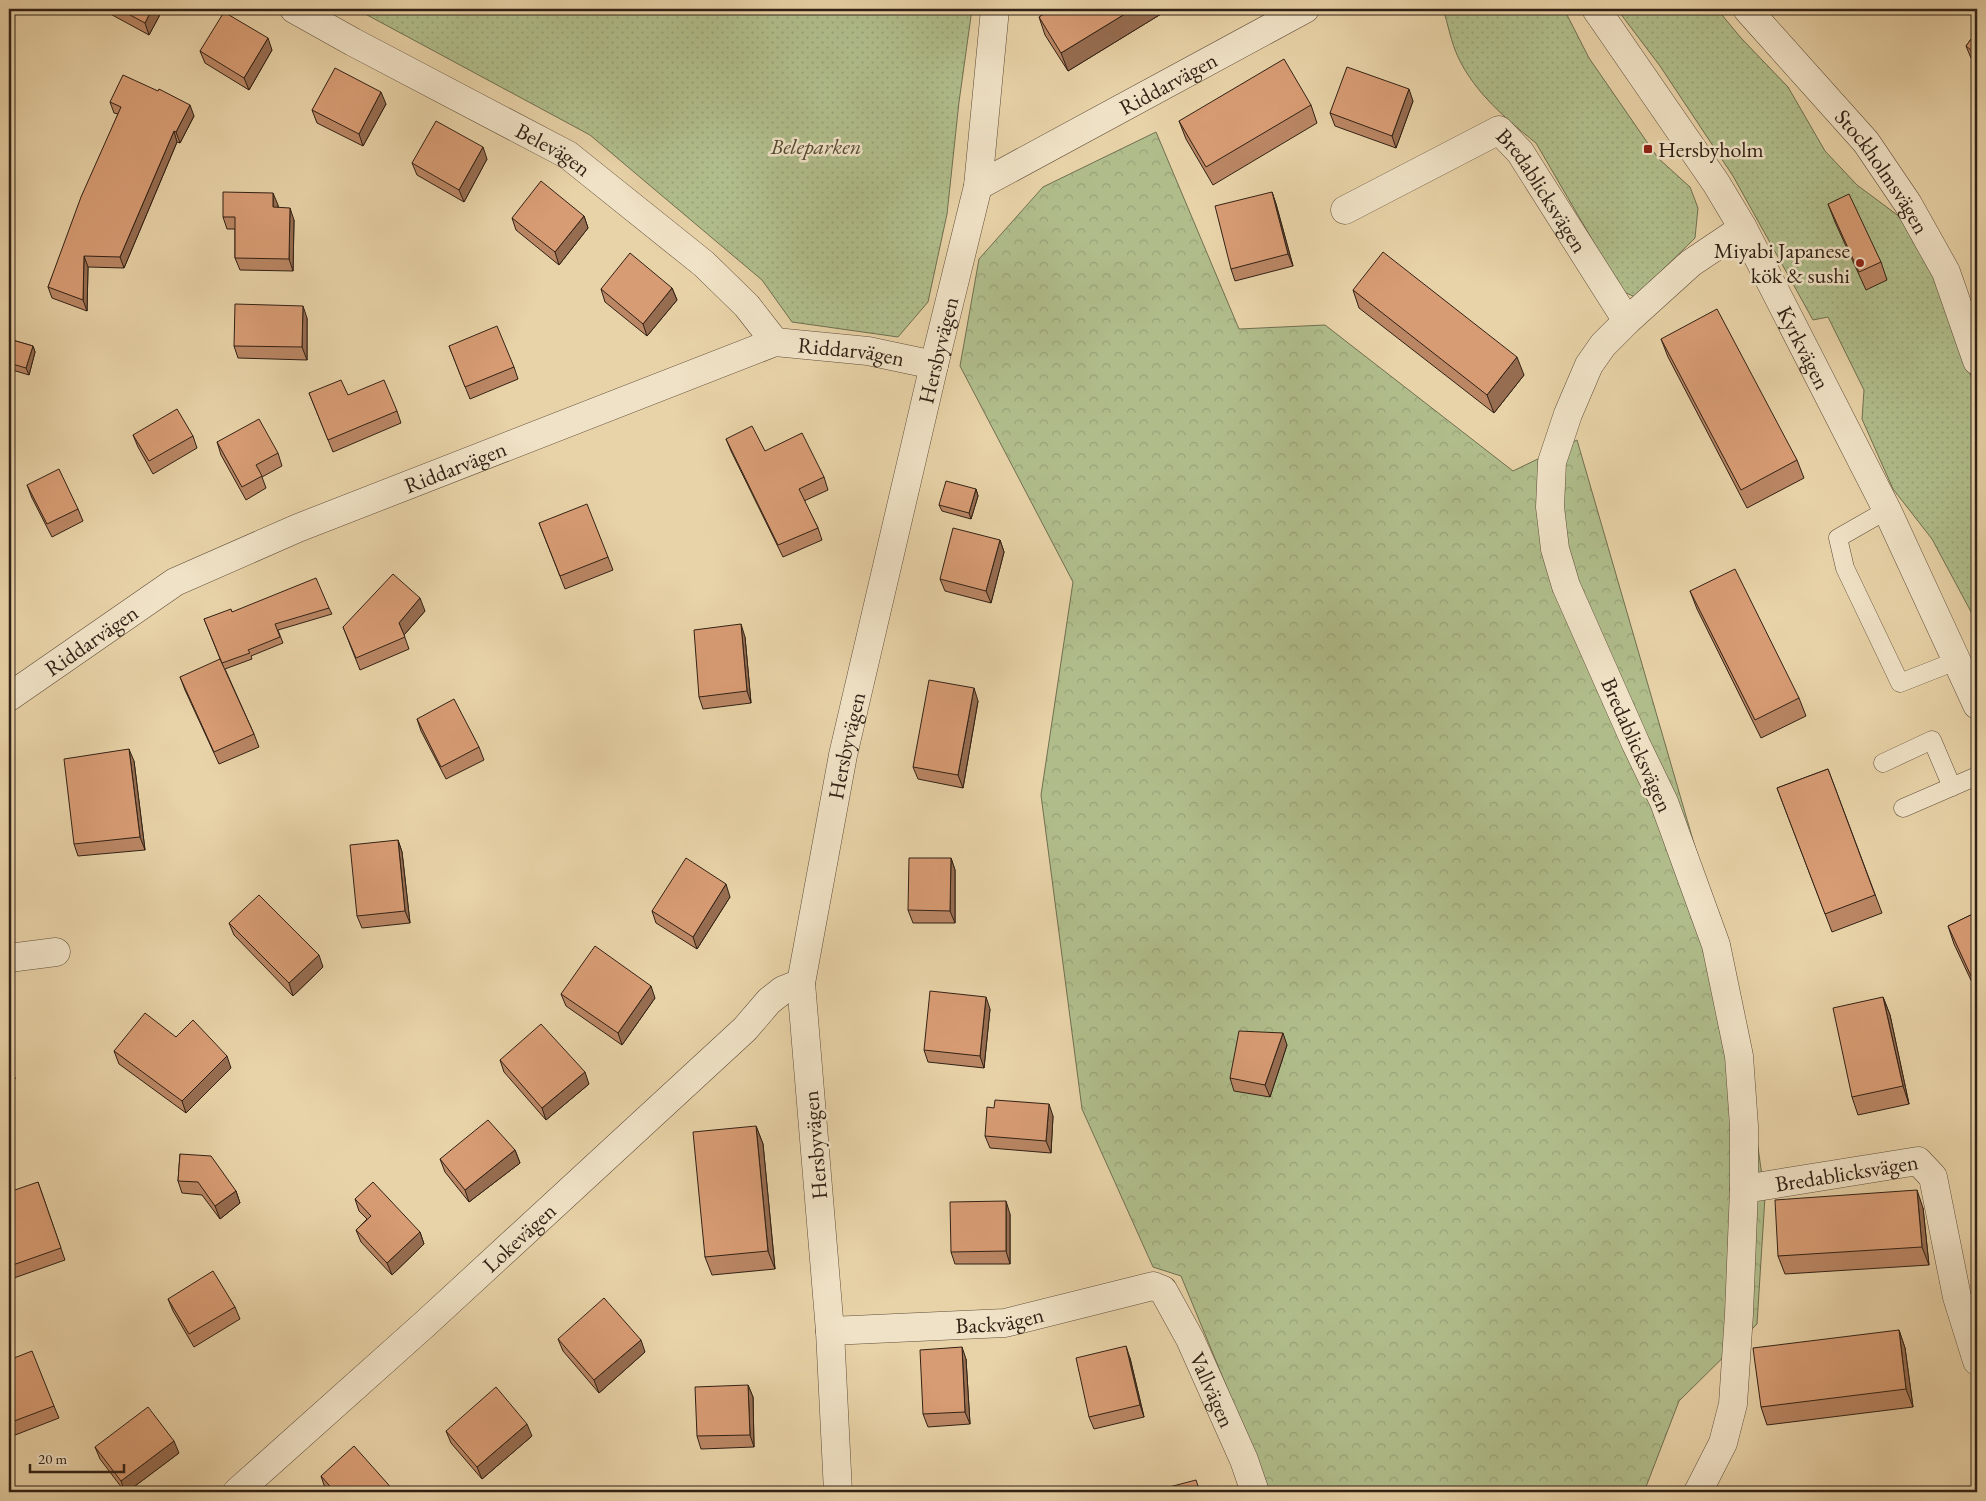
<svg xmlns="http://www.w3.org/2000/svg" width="1986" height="1501" font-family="'EB Garamond',serif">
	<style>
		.green { fill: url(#green-dots); stroke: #706f50 }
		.forest { fill: url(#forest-crowns); stroke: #706f50 }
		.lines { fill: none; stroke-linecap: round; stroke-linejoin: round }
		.service-casing { stroke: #5f4d3a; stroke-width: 19 }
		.minor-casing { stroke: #5f4d3a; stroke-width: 29 }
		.tertiary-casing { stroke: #5f4d3a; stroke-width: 29 }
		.service { stroke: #f0e2c6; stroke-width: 18 }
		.minor { stroke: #f0e2c6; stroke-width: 28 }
		.tertiary { stroke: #f0e2c6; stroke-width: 28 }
		.wall { fill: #ba8664; stroke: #312115 }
		.shaded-wall { fill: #976d51; stroke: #312115 }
		.building { fill: #d89c74; stroke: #312115 }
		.poi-dot { fill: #8f2418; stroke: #f0e2c6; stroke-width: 2 }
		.labels { text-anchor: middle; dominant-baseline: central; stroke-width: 5; stroke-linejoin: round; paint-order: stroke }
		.street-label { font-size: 22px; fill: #312115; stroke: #f0e2c6 }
		.park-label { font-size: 22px; font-style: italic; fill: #514832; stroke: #f0e2c6 }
		.poi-label { font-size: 22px; fill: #312115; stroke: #f0e2c6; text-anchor: start }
	</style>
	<defs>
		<pattern id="green-dots" width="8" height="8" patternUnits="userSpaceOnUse" patternTransform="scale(1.25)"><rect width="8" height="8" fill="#b0bd8b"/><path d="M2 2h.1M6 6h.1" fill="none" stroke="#98a277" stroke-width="1.8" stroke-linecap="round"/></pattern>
		<pattern id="forest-crowns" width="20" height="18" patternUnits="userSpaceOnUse" patternTransform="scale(1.25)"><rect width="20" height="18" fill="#b0bd8b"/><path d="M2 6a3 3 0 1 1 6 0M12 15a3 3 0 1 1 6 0" fill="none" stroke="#98a277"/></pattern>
	</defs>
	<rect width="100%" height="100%" fill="#e8d2a7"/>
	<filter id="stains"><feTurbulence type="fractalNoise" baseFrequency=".004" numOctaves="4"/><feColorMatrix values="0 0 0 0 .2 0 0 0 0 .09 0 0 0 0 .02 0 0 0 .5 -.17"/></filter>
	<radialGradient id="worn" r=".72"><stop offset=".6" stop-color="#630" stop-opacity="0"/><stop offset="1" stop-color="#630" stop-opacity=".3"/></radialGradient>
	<g class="green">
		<polygon points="356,9 972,9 959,102 947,214 928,302 898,337 792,322 762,280 590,135"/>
		<path d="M1443,9h121l25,49 69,100 32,29 8,21 -3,30 -60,59 -13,-6 -86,-148c-30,-24 -61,-50 -78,-86 -7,-15 -10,-33 -15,-48z"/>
		<polygon points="1617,9 1717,9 1741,38 1788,87 1825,151 1857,185 1904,220 1934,269 1977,394 1977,623 1932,539 1893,489 1862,419 1864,390 1828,317 1813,320 1733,176 1660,66"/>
	</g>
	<polygon class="forest" points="1156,132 1239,329 1325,325 1513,471 1577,440 1735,985 1765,1197 1757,1324 1679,1401 1644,1492 1270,1492 1181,1276 1153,1267 1082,1109 1041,795 1073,582 960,366 979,259 1043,187"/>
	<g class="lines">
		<defs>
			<g id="service">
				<polyline points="1887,510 1838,538 1845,568 1900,683 1956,661"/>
				<polyline points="1883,763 1932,740 1952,787"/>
				<polyline points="1903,808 1977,776"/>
			</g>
			<g id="minor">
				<path id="s1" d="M294,9l59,33 215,113 136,109 43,42 28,36"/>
				<path id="s2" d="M1747,9l119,133 42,62 38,68 31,89"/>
				<path id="s3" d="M978,186l327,-177"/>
				<path id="s4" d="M1345,210l154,-80 21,22 107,169"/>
				<path id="s5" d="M9,697l166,-115 123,-54 477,-186 93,9 66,14"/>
				<polyline points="9,958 56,952"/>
				<path id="s6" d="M1744,1189l174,-28 15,16 24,120 20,64"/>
				<path id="s7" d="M830,1331l175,-8 148,-37 10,4 27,49 54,121 11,32"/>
				<path id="s8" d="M237,1492l189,-169 319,-294 24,-28 14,-11 18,-7"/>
				<path id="s9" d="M838,1492l-8,-161 -29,-348 42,-228 91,-390 44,-179 17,-177"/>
				<polyline points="1698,1492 1723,1443 1733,1404 1739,1314 1744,1189 1744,1126 1739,1056 1716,945 1664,802 1636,744 1566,586 1555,549 1550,507 1552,462 1568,414 1589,365 1603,345 1627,321 1691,263 1743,228"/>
			</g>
			<g id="tertiary">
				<path id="s10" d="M1596,9l120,174 27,45 144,282 90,195"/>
			</g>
		</defs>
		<use href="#service" class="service-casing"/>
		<use href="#minor" class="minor-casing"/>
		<use href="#tertiary" class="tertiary-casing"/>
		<use href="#service" class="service"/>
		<use href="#minor" class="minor"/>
		<use href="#tertiary" class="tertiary"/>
	</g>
	<g class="wall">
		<polygon points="102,9 163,9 149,35 103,10"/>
		<polygon points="1052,9 1159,9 1161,14 1068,71 1045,35 1039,17"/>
		<polygon points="1977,31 1977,63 1971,58 1966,46"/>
		<polygon points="272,50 249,90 205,63 200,51"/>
		<polygon points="1413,101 1396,148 1335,126 1330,113"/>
		<polygon points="110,102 194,116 180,143 177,142 124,268 88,267 87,311 52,298 48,287 118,114 114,113"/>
		<polygon points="386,104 363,146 317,123 312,110"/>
		<polygon points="1311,105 1317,123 1213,185 1186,139 1179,121"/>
		<polygon points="487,159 464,202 417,175 412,163"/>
		<polygon points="1272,192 1276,204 1293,266 1235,281 1231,269"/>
		<polygon points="1828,204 1881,262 1887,280 1866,290 1835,222"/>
		<polygon points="278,205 278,207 294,220 293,271 240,270 235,258 235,229 227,229 223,217"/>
		<polygon points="584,216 588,228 559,265 516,230 512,218"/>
		<polygon points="672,288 677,300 647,336 605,302 601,289"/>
		<polygon points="1353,290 1524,375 1494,413 1359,308"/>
		<polygon points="307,318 307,360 238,358 234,346"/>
		<polygon points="9,339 33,346 35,352 29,375 9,369"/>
		<polygon points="1661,339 1797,460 1804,478 1747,508 1668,357"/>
		<polygon points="449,346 514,367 518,379 470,399"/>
		<polygon points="309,393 348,395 397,411 401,423 333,452"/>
		<polygon points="133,435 193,436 197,448 153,474 138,447"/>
		<polygon points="726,439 765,451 824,477 828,490 804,501 818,528 822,540 783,557 731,451"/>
		<polygon points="217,442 278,453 282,466 262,477 266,488 246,500 221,455"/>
		<polygon points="27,485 78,509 83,521 52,537 32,498"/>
		<polygon points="976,489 978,496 971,519 942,511 939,505"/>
		<polygon points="539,523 608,557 613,570 565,589"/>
		<polygon points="1000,540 1004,552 991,603 945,591 940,579"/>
		<polygon points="1690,591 1799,698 1806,716 1761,738 1697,609"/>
		<polygon points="329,608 332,614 278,630 283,643 251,656 252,659 225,669 254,734 259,747 219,764 185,690 180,677 223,666 204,619 232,612"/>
		<polygon points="425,611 404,635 409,649 360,670 343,627"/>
		<polygon points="745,637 751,703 703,709 699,697"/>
		<polygon points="978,701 963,788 918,779 913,767"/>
		<polygon points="417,719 479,747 484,760 446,779 421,731"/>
		<polygon points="134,761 145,850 78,856 74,844"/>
		<polygon points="1828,769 1882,913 1832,932 1777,788"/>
		<polygon points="398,840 402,852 410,923 362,928 357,916"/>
		<polygon points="951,858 955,870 955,923 913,923 908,910"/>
		<polygon points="730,897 697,949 656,923 652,911"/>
		<polygon points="1977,912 1977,993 1954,944 1948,926"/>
		<polygon points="229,923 323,967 293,996 234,935"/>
		<polygon points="561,994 655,998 622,1045 566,1006"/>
		<polygon points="1883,997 1890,1015 1909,1104 1858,1115 1852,1097"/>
		<polygon points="990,1009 984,1068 928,1062 924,1050"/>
		<polygon points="176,1037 231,1068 186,1113 119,1064 114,1051"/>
		<polygon points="1287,1045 1270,1097 1234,1091 1230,1078"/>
		<polygon points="9,1048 15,1079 9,1080"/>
		<polygon points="500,1060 589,1084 546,1120 504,1072"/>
		<polygon points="1053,1116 1051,1153 990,1148 985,1136"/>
		<polygon points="756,1126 763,1144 775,1269 712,1275 705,1257"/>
		<polygon points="515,1150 520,1163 469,1202 445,1172 440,1159"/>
		<polygon points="180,1154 236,1191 240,1203 220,1219 202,1195 182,1193 178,1181"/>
		<polygon points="38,1182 65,1260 14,1278 9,1264"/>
		<polygon points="355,1199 420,1232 424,1244 392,1275 361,1242 356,1230 367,1219 359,1211"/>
		<polygon points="1923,1208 1929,1265 1785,1274 1778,1256"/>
		<polygon points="1010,1214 1010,1264 955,1264 951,1252"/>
		<polygon points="168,1299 235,1307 240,1319 194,1347 173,1311"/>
		<polygon points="1899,1330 1905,1348 1913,1407 1767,1425 1761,1407"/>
		<polygon points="558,1339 645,1352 599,1393 563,1351"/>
		<polygon points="1130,1358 1144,1417 1094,1429 1089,1417"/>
		<polygon points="966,1359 970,1424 928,1427 923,1414"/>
		<polygon points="9,1360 54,1406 59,1418 10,1437 9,1434"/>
		<polygon points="748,1385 753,1397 754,1447 701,1449 697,1436"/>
		<polygon points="446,1431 532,1436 482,1479 451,1443"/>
		<polygon points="95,1447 179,1453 127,1492 125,1492 100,1459"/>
		<polygon points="321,1476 395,1492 329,1492 325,1488"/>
	</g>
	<g class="shaded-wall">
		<polygon points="152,9 163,9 149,35 145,23"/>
		<polygon points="1133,9 1159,9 1161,14 1068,71 1061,53"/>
		<polygon points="268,38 272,50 249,90 244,78"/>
		<polygon points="1409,89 1413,101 1396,148 1392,136"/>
		<polygon points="381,92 386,104 363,146 359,134"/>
		<polygon points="190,105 194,116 180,143 176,132"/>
		<polygon points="174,131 177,142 124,268 120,257"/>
		<polygon points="483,147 487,159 464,202 459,190"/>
		<polygon points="1272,192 1276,204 1293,266 1288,254"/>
		<polygon points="273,193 278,205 278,220 273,207"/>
		<polygon points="290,208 294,220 293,271 289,259"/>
		<polygon points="584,216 588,228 559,265 555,252"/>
		<polygon points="84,256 88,267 87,311 83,300"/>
		<polygon points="672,288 677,300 647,336 643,324"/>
		<polygon points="303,306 307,318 307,360 302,347"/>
		<polygon points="33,346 35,352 29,375 26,368"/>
		<polygon points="1517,357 1524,375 1494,413 1487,395"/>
		<polygon points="976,489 978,496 971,519 969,513"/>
		<polygon points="1000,540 1004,552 991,603 986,591"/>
		<polygon points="420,598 425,611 404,635 399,623"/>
		<polygon points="741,624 745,637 751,703 747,691"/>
		<polygon points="974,688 978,701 963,788 958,775"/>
		<polygon points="129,749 134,761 145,850 140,837"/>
		<polygon points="398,840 402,852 410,923 405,911"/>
		<polygon points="951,858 955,870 955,923 950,911"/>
		<polygon points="726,884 730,897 697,949 693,937"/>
		<polygon points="319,955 323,967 293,996 289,983"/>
		<polygon points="651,986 655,998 622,1045 618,1033"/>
		<polygon points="986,997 990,1009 984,1068 980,1056"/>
		<polygon points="1883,997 1890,1015 1909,1104 1903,1086"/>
		<polygon points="1283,1033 1287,1045 1270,1097 1265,1085"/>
		<polygon points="9,1048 15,1079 11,1067 9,1056"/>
		<polygon points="227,1056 231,1068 186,1113 182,1101"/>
		<polygon points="585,1072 589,1084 546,1120 542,1108"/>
		<polygon points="1049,1104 1053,1116 1051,1153 1046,1141"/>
		<polygon points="756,1126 763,1144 775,1269 768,1251"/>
		<polygon points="515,1150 520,1163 469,1202 465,1190"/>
		<polygon points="1917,1190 1923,1208 1929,1265 1922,1247"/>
		<polygon points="236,1191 240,1203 220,1219 215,1206"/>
		<polygon points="1006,1201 1010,1214 1010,1264 1006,1251"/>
		<polygon points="420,1232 424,1244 392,1275 387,1263"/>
		<polygon points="1899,1330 1905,1348 1913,1407 1906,1389"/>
		<polygon points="641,1340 645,1352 599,1393 594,1380"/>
		<polygon points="1126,1346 1130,1358 1144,1417 1140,1405"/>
		<polygon points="962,1347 966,1359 970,1424 965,1412"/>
		<polygon points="748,1385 753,1397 754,1447 750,1435"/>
		<polygon points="527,1424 532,1436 482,1479 477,1467"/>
		<polygon points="174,1441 179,1453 127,1492 125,1492 121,1481"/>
	</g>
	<g class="building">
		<polygon points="119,9 152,9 145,23"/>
		<polygon points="1052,9 1133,9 1061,53 1039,17"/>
		<polygon points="224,12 268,38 244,78 200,51"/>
		<polygon points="1977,31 1977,55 1966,46"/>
		<polygon points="1284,59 1311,105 1206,167 1179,121"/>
		<polygon points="1347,67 1409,89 1392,136 1330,113"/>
		<polygon points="335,68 381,92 359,134 312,110"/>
		<polygon points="123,75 158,91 159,89 190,105 176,132 174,131 120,257 84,256 83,300 48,287 81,197 121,107 110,102"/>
		<polygon points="436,121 483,147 459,190 412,163"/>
		<polygon points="541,181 584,216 555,252 512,218"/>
		<polygon points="223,192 273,193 273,207 290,208 289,259 235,258 235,217 223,217"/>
		<polygon points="1272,192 1288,254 1231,269 1215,206"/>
		<polygon points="1849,194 1881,262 1859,272 1828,204"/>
		<polygon points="1383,252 1517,357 1487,395 1353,290"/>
		<polygon points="630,253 672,288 643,324 601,289"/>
		<polygon points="235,304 303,306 302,347 234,346"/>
		<polygon points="1717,309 1797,460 1741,490 1661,339"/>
		<polygon points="497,326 514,367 465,387 449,346"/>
		<polygon points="9,339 33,346 26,368 9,363"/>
		<polygon points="341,380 348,395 384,380 397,411 328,440 309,393"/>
		<polygon points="177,409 193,436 149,461 133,435"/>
		<polygon points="259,419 278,453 256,465 262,476 242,487 217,442"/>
		<polygon points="752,426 765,451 802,433 824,477 799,489 818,528 778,545 726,439"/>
		<polygon points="59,469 78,509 47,524 27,485"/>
		<polygon points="946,481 976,489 969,513 939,505"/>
		<polygon points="587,504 608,557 560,576 539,523"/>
		<polygon points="953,528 1000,540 986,591 940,579"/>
		<polygon points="1735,569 1799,698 1755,720 1690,591"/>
		<polygon points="393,574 420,598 399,623 405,637 356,658 343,627"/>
		<polygon points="316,578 329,608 275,624 280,637 248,650 250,653 222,663 204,619 231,609 232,612"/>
		<polygon points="741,624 747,691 699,697 694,630"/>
		<polygon points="220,659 254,734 214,752 180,677"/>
		<polygon points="929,680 974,688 958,775 913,767"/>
		<polygon points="454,699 479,747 441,767 417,719"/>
		<polygon points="129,749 140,837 74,844 64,759"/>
		<polygon points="1828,769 1875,895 1825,914 1777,788"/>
		<polygon points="398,840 405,911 357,916 350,845"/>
		<polygon points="686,858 726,884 693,937 652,911"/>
		<polygon points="909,858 951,858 950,911 908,910"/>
		<polygon points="259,895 319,955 289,983 229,923"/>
		<polygon points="1977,912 1977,989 1948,926"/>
		<polygon points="595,946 651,986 618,1033 561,994"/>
		<polygon points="930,991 986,997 980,1056 924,1050"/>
		<polygon points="1883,997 1903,1086 1852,1097 1833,1008"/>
		<polygon points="145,1013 176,1037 193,1020 227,1056 182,1101 114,1051"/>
		<polygon points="541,1024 585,1072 542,1108 500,1060"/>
		<polygon points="1239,1031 1283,1033 1265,1085 1230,1078"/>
		<polygon points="9,1056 11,1067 9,1067"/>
		<polygon points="995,1100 1049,1104 1046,1141 985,1136 987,1107 994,1108"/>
		<polygon points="488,1120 515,1150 465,1190 440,1159"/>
		<polygon points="756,1126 768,1251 705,1257 693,1132"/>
		<polygon points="180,1154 211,1156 236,1191 215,1206 198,1182 178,1181"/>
		<polygon points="38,1182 61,1248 10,1266 9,1264 9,1192"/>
		<polygon points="373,1182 420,1232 387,1263 356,1230 371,1216 355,1199"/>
		<polygon points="1917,1190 1922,1247 1778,1256 1775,1200"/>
		<polygon points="1006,1201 1006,1251 951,1252 950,1202"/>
		<polygon points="213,1271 235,1307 189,1334 168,1299"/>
		<polygon points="604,1298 641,1340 594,1380 558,1339"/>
		<polygon points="1899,1330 1906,1389 1761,1407 1753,1348"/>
		<polygon points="1126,1346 1140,1405 1089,1417 1076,1358"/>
		<polygon points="962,1347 965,1412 923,1414 920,1350"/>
		<polygon points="32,1351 54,1406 9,1423 9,1360"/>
		<polygon points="748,1385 750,1435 697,1436 695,1387"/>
		<polygon points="496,1387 527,1424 477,1467 446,1431"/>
		<polygon points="148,1407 174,1441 121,1481 95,1447"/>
		<polygon points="354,1446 395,1492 335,1492 321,1476"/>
		<polygon points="1196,1480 1200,1492 1150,1492"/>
	</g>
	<g class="poi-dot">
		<rect x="1643" y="144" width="10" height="10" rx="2.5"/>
		<circle cx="1860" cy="263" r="5"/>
	</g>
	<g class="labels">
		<g class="street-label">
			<text stroke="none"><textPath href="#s3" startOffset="216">Riddarvägen</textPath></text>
			<text stroke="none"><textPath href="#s1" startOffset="295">Belevägen</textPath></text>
			<text stroke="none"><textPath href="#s2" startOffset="212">Stockholmsvägen</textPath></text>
			<text stroke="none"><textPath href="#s4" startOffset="248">Bredablicksvägen</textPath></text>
			<text stroke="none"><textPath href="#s10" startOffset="398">Kyrkvägen</textPath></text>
			<text stroke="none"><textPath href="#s9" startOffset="1158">Hersbyvägen</textPath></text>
			<text stroke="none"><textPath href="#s5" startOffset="925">Riddarvägen</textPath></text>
			<text stroke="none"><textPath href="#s5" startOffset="505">Riddarvägen</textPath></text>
			<text stroke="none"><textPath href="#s5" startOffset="100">Riddarvägen</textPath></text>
			<text stroke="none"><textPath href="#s9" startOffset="752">Hersbyvägen</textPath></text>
			<text transform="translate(1637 745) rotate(66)">Bredablicksvägen</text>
			<text transform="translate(815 1145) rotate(-95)">Hersbyvägen</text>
			<text stroke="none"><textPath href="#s6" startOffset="104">Bredablicksvägen</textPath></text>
			<text stroke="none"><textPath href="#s8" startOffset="380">Lokevägen</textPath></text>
			<text stroke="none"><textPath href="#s7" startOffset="170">Backvägen</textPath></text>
			<text stroke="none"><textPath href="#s7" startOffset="450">Vallvägen</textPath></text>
		</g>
		<g class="park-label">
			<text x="816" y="146">Beleparken</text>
		</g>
		<g class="poi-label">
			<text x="1658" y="149">Hersbyholm</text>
			<text x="1850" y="250" text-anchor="end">Miyabi Japanese<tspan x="1850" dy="25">kök &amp; sushi</tspan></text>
		</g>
	</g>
	<rect width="1986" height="1501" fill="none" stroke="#e8d2a7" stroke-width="30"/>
	<rect x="10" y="10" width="1966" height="1481" fill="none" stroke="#312115" stroke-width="2.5"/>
	<rect x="15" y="15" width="1956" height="1471" fill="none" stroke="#312115"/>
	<path d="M30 1464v8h94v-8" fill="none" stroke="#312115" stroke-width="2.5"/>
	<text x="38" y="1464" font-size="15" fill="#312115" stroke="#f0e2c6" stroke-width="4" paint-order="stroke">20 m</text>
	<rect width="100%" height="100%" filter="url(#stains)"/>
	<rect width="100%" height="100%" fill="url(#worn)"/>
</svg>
